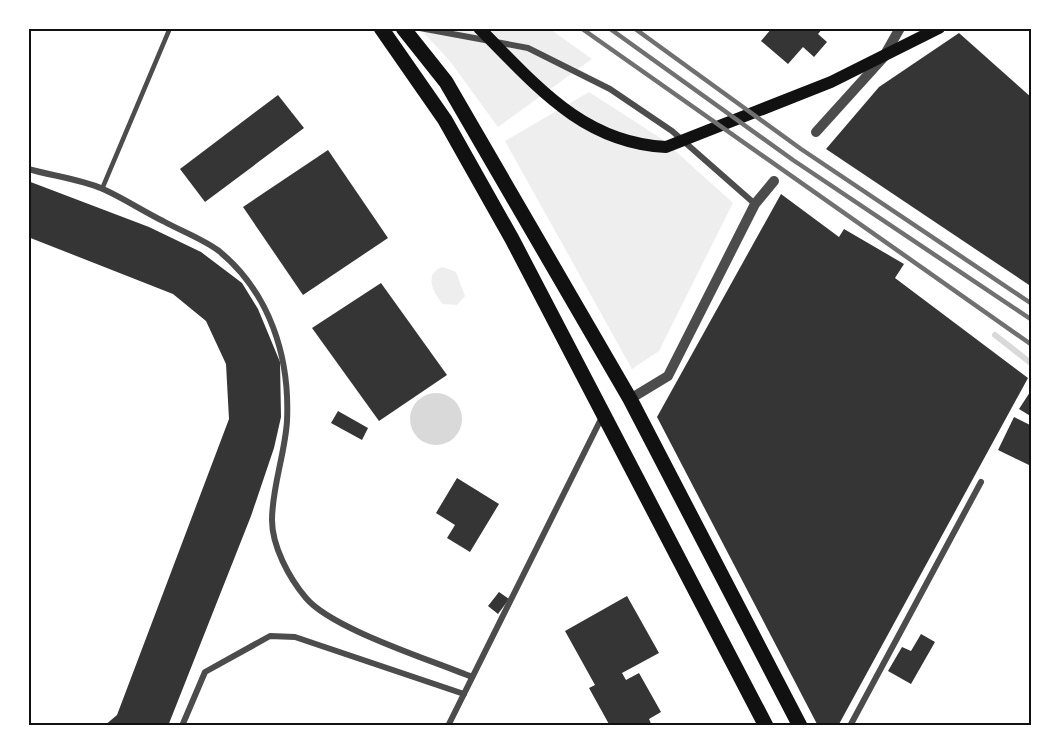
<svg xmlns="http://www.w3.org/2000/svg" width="1060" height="754" font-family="Overpass,sans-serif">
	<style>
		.green { fill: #eee }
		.water { fill: #d9d9d9 }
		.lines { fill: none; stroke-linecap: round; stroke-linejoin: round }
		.stream { stroke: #d9d9d9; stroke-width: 6 }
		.building { fill: #353535 }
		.service { stroke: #4c4c4c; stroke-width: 4.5 }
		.minor { stroke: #4c4c4c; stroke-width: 6 }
		.tertiary { stroke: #4c4c4c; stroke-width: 10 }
		.secondary { stroke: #111; stroke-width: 12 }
		.primary { stroke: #111; stroke-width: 15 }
		.rail { stroke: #707070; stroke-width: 4.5 }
		.neatline { fill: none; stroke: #111; stroke-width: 2 }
	</style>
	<rect width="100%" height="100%" fill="#fff"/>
	<g class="green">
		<polygon points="420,29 550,29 592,59 498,127 449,60"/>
		<polygon points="589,92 662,139 733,203 659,351 632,369 505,141"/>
		<path d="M443,267l13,5 9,24 -8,9 -14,-1c-10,-11 -20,-31 0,-37z"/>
	</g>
	<circle class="water" cx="436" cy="419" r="26"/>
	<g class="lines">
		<polyline class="stream" points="995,335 1032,364"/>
	</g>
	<g class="building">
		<polygon points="772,28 823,28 818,34 827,42 814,57 803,47 788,64 761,41"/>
		<polygon points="959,33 1032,98 1032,287 826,149 879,87"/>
		<polygon points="278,95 304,128 205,202 180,169"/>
		<polygon points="328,150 388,238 303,295 243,207"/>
		<polygon points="28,181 149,227 201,252 242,283 258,309 280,362 281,417 274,448 251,516 168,726 104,726 117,715 229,419 226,364 206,321 173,294 28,237"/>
		<polygon points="781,194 839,237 844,229 904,264 895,278 1028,378 838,726 818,726 657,417"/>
		<polygon points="381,283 447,375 379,421 312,328"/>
		<polygon points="1032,389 1032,417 1019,409"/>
		<polygon points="338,411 368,428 362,440 331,423"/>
		<polygon points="1014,417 1032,426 1029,465 998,450"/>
		<polygon points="457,478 499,504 470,552 447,538 455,525 436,513"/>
		<polygon points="499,592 509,599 498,614 488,606"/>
		<polygon points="627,596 659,653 622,673 626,680 639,673 661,712 649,719 652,726 610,726 589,688 595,685 565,631"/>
		<polygon points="921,634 935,642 911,684 888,671 902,647 911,651"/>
	</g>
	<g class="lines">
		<polyline class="service" points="102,189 170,28"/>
		<g class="minor">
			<polyline points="420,28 528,48 610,89 672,131 755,204"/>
			<path d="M28,169c25,7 52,10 75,20 20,9 40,22 60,32 18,10 40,18 56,30 51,42 71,106 68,170 -2,33 -15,66 -15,99 0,26 17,58 34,78 26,31 125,62 166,79"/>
			<polyline points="182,726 205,672 270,636 295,637 464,694"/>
			<polyline points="448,726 602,417"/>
			<polyline points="850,726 981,482"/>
		</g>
		<g class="tertiary">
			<polyline points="816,132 883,58 900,28"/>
			<polyline points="630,399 668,376 755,204 774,181"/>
		</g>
		<path class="secondary" d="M479,28c56,56 103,115 187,119l165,-65 108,-54"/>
		<g class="primary">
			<polyline points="381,28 445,120 512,239 766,726"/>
			<polyline points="403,28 446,82 630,399 800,726"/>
		</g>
		<g class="rail">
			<polyline points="581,28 1032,345"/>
			<polyline points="609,28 793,160 1032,320"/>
			<polyline points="634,28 801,149 1032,304"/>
		</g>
	</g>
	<rect width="1060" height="754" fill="none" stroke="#ffffff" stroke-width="60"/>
	<rect x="30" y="30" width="1000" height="694" class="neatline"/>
</svg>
